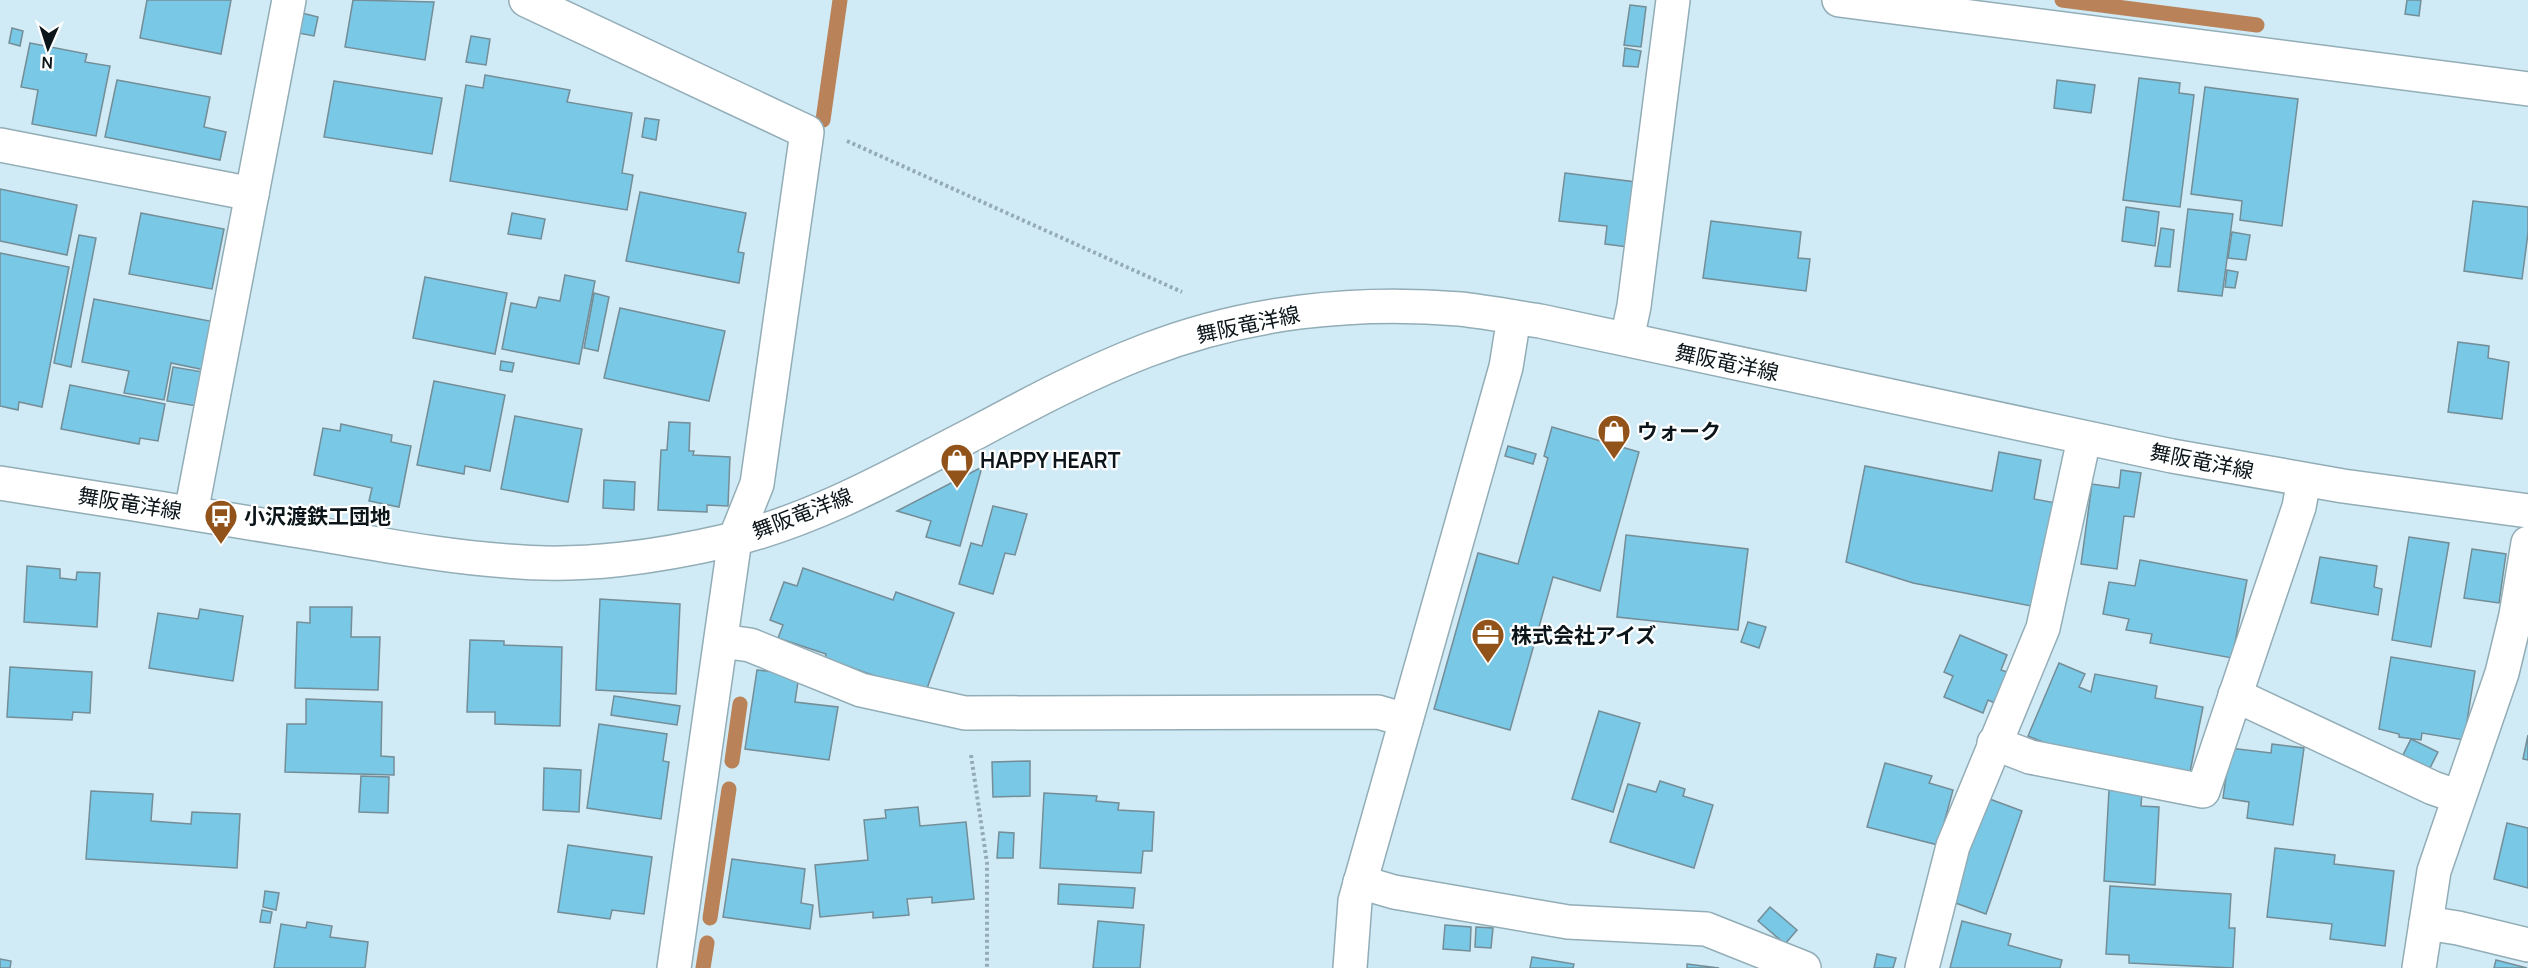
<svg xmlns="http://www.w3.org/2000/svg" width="2528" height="968" font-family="Manrope,'Noto Sans JP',sans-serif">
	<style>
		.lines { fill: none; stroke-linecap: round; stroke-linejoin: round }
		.stream { stroke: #b98258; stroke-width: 15 }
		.building { fill: #78c8e6; stroke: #748d97; stroke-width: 1.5 }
		.minor-casing { stroke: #93adb7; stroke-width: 36 }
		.tertiary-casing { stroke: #93adb7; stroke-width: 36 }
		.secondary-casing { stroke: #93adb7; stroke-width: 36 }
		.path { stroke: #95abb4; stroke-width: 4; stroke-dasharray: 3 3; stroke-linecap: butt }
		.minor { stroke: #fff; stroke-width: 33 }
		.tertiary { stroke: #fff; stroke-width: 33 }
		.secondary { stroke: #fff; stroke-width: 33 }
		.labels { text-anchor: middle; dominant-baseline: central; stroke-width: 4.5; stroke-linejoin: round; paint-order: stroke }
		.street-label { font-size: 21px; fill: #0c161a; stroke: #fff }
		.poi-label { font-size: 21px; font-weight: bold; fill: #0c161a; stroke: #fff; text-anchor: start }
	</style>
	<rect width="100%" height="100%" fill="#d0ebf6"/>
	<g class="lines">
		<g class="stream">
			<polyline points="2062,0 2257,25"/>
			<polyline points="823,120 840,0"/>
			<polyline points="732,761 740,704"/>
			<polyline points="710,918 729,789"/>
			<polyline points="703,968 707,943"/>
		</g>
	</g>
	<g class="building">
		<polygon points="147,0 231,0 221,54 140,38"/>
		<polygon points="353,0 434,2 425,60 345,47"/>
		<polygon points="2407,0 2421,0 2419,16 2405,14"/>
		<polygon points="1630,5 1646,7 1641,47 1624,45"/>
		<polygon points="302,13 318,17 314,36 298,33"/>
		<polygon points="12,28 23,31 20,46 9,43"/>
		<polygon points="471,36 490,39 486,65 466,62"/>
		<polygon points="30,43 87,54 85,62 110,66 96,136 32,124 38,90 21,87"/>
		<polygon points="1625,48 1641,51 1638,67 1623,66"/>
		<polygon points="485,75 570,90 567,102 632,113 622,173 633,175 627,210 450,181 466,85 483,88"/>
		<polygon points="2139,78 2180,83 2179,93 2194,95 2180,207 2123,200"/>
		<polygon points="117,80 210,97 204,127 226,132 220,160 105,137"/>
		<polygon points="2057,80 2095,85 2091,113 2054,108"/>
		<polygon points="334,81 442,98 432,154 324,137"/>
		<polygon points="2205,87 2298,99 2282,226 2240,220 2242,201 2191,194"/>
		<polygon points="645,118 659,120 656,140 642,137"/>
		<polygon points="1565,173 1636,182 1628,247 1605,244 1607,226 1559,221"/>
		<polygon points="0,189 77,205 67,255 0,241"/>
		<polygon points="640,192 746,213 738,252 744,253 739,283 626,261"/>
		<polygon points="2473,201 2528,207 2528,233 2522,279 2464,271"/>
		<polygon points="2126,207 2159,212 2155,246 2122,241"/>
		<polygon points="2188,209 2233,214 2222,296 2178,291"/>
		<polygon points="141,213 224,229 212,289 129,274"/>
		<polygon points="512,213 545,219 541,239 508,234"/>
		<polygon points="1711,221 1801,232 1798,258 1810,259 1806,291 1703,278"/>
		<polygon points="2161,228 2174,230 2170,267 2155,266"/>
		<polygon points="2232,232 2250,235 2246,260 2228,258"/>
		<polygon points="79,235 96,238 71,367 54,363"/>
		<polygon points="0,253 69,267 42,407 19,402 18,410 0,406"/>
		<polygon points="2227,270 2238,272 2235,288 2225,287"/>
		<polygon points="565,275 595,281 579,364 502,349 511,303 536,308 539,297 560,301"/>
		<polygon points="425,277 507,293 495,354 413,338"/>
		<polygon points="594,293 609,297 598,351 584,348"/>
		<polygon points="94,299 215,322 205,370 171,363 164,400 124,393 129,371 82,362"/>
		<polygon points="620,308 725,331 709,401 604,378"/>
		<polygon points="2458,342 2489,346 2488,358 2509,362 2502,419 2448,412"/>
		<polygon points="501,361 514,363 512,372 500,370"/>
		<polygon points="173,367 203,372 196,406 167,401"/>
		<polygon points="434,381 505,395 490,471 465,466 464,474 417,465"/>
		<polygon points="70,385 165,404 158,441 140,438 139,444 61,429"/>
		<polygon points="515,416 582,429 568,502 501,489"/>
		<polygon points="669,422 690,423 689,451 694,451 693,455 730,457 728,506 707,505 707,512 658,510 661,450 667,450"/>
		<polygon points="341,424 392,435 391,442 411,446 399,507 369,501 372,488 314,475 323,428 340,431"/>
		<polygon points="1552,427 1639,452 1600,591 1553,577 1510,730 1434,709 1478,553 1518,564 1548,458 1544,456"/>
		<polygon points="1508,446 1536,454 1533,464 1505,456"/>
		<polygon points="1999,452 2041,460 2034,499 2056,503 2036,607 1913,583 1846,562 1865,466 1992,491"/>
		<polygon points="982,467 960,546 926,537 931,521 897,511"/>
		<polygon points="2121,470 2141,473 2134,517 2124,516 2117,569 2081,564 2092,484 2119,488"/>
		<polygon points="604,480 635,482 634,510 603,508"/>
		<polygon points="993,506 1027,514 1015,555 1005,553 993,594 959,584 971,543 982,546"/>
		<polygon points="1626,535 1748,549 1738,630 1617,617"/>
		<polygon points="2409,537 2449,543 2431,647 2392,640"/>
		<polygon points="2472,549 2506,554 2499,603 2464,598"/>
		<polygon points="2320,557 2377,566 2374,587 2382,589 2378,615 2311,603"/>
		<polygon points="2140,560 2247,580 2232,658 2150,643 2152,634 2126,630 2129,619 2103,614 2109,582 2135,586"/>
		<polygon points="27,566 60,569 60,578 76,580 77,572 100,573 97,627 24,622"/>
		<polygon points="803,568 893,600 896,592 954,613 925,694 825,658 826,654 778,638 783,625 770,620 784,582 797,586"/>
		<polygon points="600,599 680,604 676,694 596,690"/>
		<polygon points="310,607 352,607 351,637 380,637 378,690 295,688 297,622 310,623"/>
		<polygon points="200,609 243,616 233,681 149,668 158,613 198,619"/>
		<polygon points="1748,622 1766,627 1759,648 1741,642"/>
		<polygon points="1960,635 2007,655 2001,670 2010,673 1997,704 1988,700 1983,713 1944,697 1953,676 1944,672"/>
		<polygon points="470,640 504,641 504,645 562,647 560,726 495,724 495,712 467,712"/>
		<polygon points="2391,657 2475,671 2464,740 2422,733 2421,740 2399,737 2399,734 2379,729"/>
		<polygon points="2059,663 2085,674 2079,687 2091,692 2095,674 2157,686 2155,698 2203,707 2189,777 2072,754 2028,736"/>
		<polygon points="10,667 92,672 90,713 73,712 72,720 7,717"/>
		<polygon points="757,670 799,675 795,702 838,707 829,760 745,749"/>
		<polygon points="614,696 680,706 677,725 611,715"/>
		<polygon points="306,699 382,702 381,756 394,757 394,775 285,772 287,724 306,724"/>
		<polygon points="1599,711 1640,723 1613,812 1572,799"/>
		<polygon points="599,724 667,734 663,761 669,762 661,819 587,808"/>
		<polygon points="2528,735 2528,760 2523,759"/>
		<polygon points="2411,739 2438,752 2430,768 2403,755"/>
		<polygon points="2272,744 2304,748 2293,825 2247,818 2249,802 2223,798 2230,748 2271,753"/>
		<polygon points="1030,761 1030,796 993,797 992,762"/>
		<polygon points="1885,763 1932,776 1929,783 1953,790 1938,845 1867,827"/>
		<polygon points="544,768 581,770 579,812 543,810"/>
		<polygon points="361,776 389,777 388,813 359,812"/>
		<polygon points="1660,781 1685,789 1683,796 1713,805 1694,868 1610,842 1628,784 1656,792"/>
		<polygon points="2109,790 2142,791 2141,806 2159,807 2155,885 2104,881"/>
		<polygon points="91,791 153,794 151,821 191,824 192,812 240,814 237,868 86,859"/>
		<polygon points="1044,793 1097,796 1096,801 1119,803 1118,810 1154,812 1152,851 1143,851 1141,873 1040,868"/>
		<polygon points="1987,798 2022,811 1986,914 1950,901"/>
		<polygon points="918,807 920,826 966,822 974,899 932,903 932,897 907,899 909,915 873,918 873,912 820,917 815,865 868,860 864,820 886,818 885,810"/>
		<polygon points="2507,823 2528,828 2528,888 2494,879"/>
		<polygon points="999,832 1014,833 1013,858 997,858"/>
		<polygon points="568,845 652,857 644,914 612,910 610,919 558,912"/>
		<polygon points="2275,848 2335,855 2334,864 2394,871 2385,946 2330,939 2332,924 2267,917"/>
		<polygon points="732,859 805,869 801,903 813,905 810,929 723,917"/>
		<polygon points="1059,884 1135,888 1133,908 1058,904"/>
		<polygon points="2110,886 2231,894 2229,928 2235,928 2233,968 2129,963 2129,955 2106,954"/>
		<polygon points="265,891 279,893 276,910 263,907"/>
		<polygon points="1770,907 1797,930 1785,944 1758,921"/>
		<polygon points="262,910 272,912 270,923 260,922"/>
		<polygon points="1098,921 1144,925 1140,968 1093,968"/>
		<polygon points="1962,921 2011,934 2008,945 2062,960 2060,968 1950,968"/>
		<polygon points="307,922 332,926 330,937 368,942 365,968 274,968 281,924 306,928"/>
		<polygon points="1445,925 1471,927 1470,951 1443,949"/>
		<polygon points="1476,927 1493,928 1491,948 1475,947"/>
		<polygon points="1877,954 1896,958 1893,968 1874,968"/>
		<polygon points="1532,957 1574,964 1573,968 1530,968"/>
		<polygon points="0,959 11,961 10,968 0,968"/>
		<polygon points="2496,960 2527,968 2494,968"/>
		<polygon points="1687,964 1719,968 1687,968"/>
	</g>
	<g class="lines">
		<defs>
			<g id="minor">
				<polyline points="526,0 807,132 757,484 735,539"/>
				<polyline points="1839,0 2528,89"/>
				<polyline points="0,145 252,194"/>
				<polyline points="1627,339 1634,306 1673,0"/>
				<polyline points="191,513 289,0"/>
				<polyline points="721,641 750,645 861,690 965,713 1378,712 1406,720"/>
				<polyline points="2235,695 2433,788 2459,797"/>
				<polyline points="1994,743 2030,757 2203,791 2299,507 2304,480"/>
				<polyline points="1360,882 1394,892 1568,922 1706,929 1804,968"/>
				<polyline points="2426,923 2458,928 2528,945"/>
				<polyline points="1350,968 1355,901 1506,367 1514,317"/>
				<polyline points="1922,968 1953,846 2043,628 2084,439"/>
				<polyline points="2419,968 2434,871 2502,673 2516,615 2528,543"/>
			</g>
			<polyline id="tertiary" points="674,968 735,539"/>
			<path id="secondary" d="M0,483c98,15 195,31 293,47 71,11 143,26 214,31 75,7 150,-4 223,-21 88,-21 169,-68 249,-109 54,-29 109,-58 166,-80 99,-39 210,-51 315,-42 27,3 53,8 80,12l632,135 171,30 185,25"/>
		</defs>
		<use href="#minor" class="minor-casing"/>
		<use href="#tertiary" class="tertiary-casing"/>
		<use href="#secondary" class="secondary-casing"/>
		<g class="path">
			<polyline points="847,141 1182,292"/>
			<polyline points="971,755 987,863 987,968"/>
		</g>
		<use href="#minor" class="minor"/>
		<use href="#tertiary" class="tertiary"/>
		<use href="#secondary" class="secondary"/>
	</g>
	<defs>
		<symbol id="shop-pin" viewBox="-11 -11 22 30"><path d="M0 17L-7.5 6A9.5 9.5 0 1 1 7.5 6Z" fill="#915319" stroke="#fff"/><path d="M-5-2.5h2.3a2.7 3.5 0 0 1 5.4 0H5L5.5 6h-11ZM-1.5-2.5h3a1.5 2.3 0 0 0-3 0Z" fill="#fff"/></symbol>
		<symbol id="bus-pin" viewBox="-11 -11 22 30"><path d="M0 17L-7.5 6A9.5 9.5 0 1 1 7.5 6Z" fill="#915319" stroke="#fff"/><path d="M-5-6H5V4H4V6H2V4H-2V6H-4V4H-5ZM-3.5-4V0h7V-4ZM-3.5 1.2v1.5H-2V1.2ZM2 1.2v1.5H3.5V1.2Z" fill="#fff"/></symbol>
		<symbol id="office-pin" viewBox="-11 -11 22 30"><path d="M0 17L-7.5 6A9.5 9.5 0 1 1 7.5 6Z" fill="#915319" stroke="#fff"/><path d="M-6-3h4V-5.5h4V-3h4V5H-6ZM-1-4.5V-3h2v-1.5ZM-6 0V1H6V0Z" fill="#fff"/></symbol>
	</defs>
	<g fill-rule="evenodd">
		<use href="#shop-pin" x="1595" y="412" width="38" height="52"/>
		<use href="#shop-pin" x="938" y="441" width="38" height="52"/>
		<use href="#bus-pin" x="202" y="497" width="38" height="52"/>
		<use href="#office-pin" x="1469" y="616" width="38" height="52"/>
	</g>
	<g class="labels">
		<g class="street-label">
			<text transform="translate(1248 324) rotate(-12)">舞阪竜洋線</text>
			<text transform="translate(1727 362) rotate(12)">舞阪竜洋線</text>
			<text transform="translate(2202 461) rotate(11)">舞阪竜洋線</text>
			<text transform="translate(130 503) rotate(9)">舞阪竜洋線</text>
			<text transform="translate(802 513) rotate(-21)">舞阪竜洋線</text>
		</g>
		<g class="poi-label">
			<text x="1637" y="431">ウォーク</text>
			<text x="980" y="460">HAPPY HEART</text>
			<text x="244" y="516">小沢渡鉄工団地</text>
			<text x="1511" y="635">株式会社アイズ</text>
		</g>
	</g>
	<g transform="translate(48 48) rotate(183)" stroke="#ffffff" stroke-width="4.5" paint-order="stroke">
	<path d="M0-4.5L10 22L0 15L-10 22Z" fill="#0c161a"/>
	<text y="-9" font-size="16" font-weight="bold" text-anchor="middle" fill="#0c161a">N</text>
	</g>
</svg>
